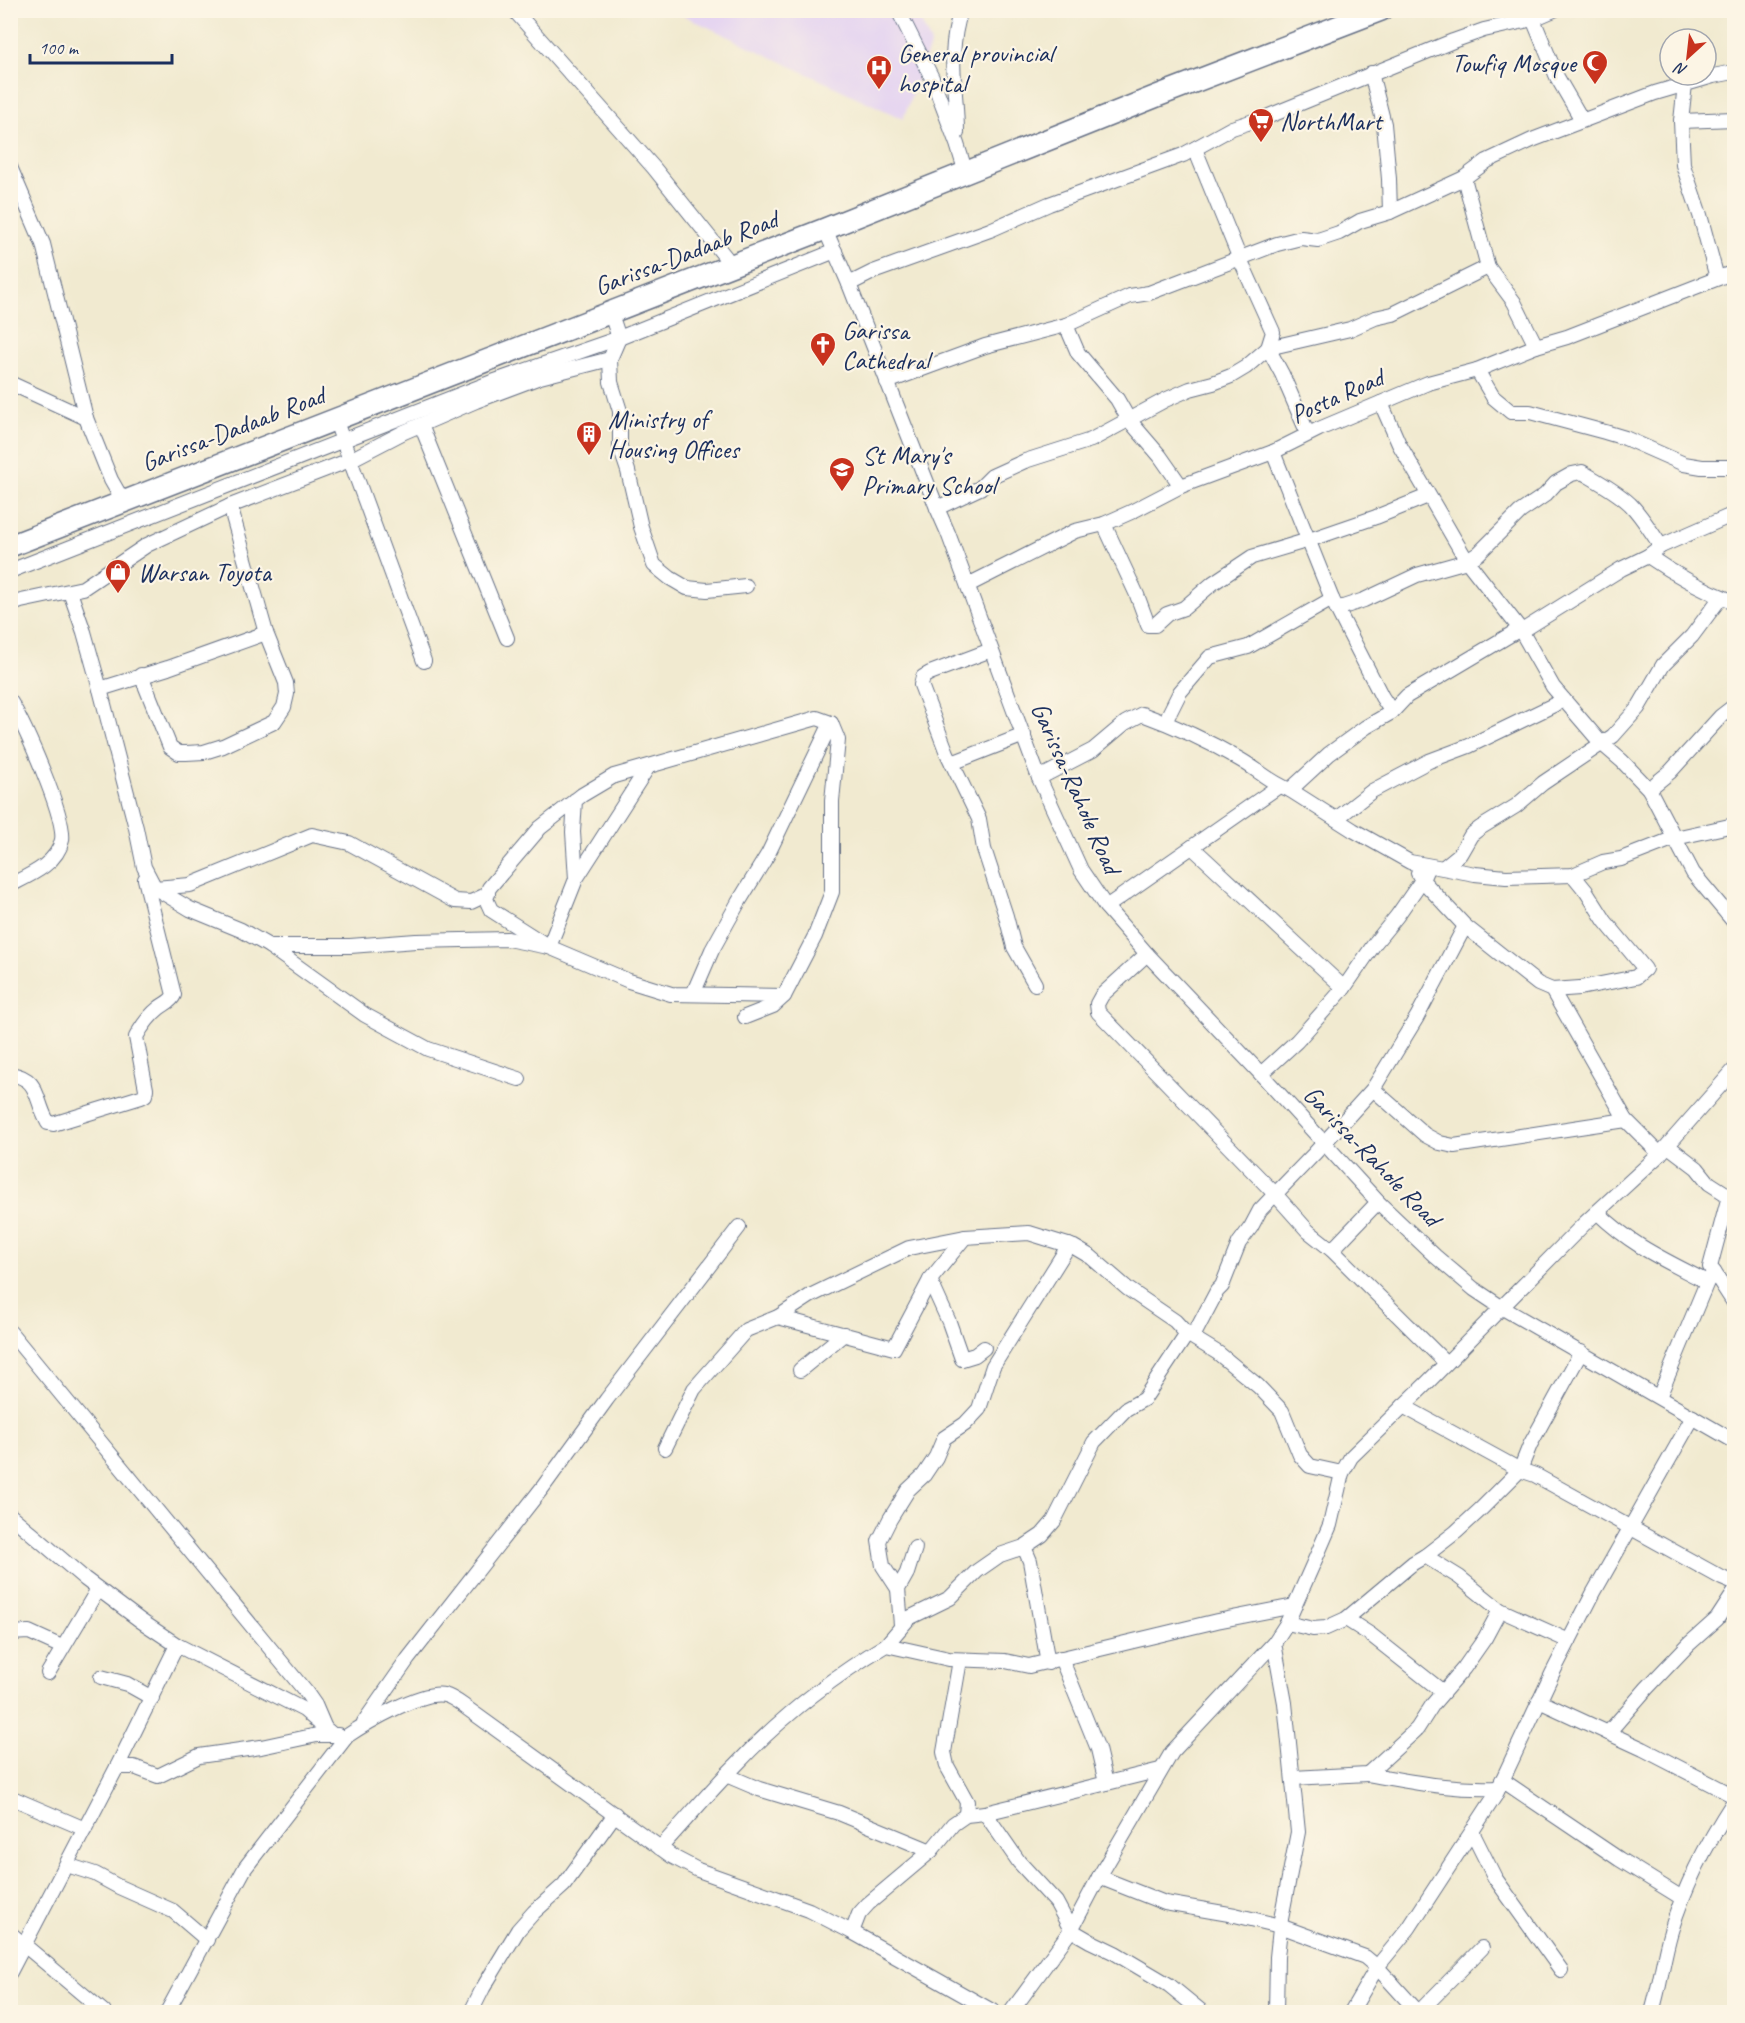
<svg xmlns="http://www.w3.org/2000/svg" width="1745" height="2023" font-family="Caveat,sans-serif">
	<style>
		.built { fill: #e4d3f1 }
		.lines { fill: none; stroke-linecap: round; stroke-linejoin: round }
		.minor-casing { stroke: #667086; stroke-width: 16 }
		.highway-casing { stroke: #667086; stroke-width: 24 }
		.minor { stroke: #fff; stroke-width: 14 }
		.highway { stroke: #fff; stroke-width: 21 }
		.labels { text-anchor: middle; dominant-baseline: central; stroke-width: 4.5; stroke-linejoin: round; paint-order: stroke }
		.poi-label { font-size: 26px; fill: #1b2f5e; stroke: #fcf5e5; text-anchor: start }
		.street-label { font-size: 26px; fill: #1b2f5e; stroke: #fcf5e5 }
	</style>
	<rect width="100%" height="100%" fill="#fcf5e5"/>
	<filter id="ink" filterUnits="userSpaceOnUse"><feTurbulence type="fractalNoise" baseFrequency=".0167" numOctaves="2"/><feDisplacementMap in="SourceGraphic" scale="12" xChannelSelector="R" yChannelSelector="G"/><feConvolveMatrix kernelMatrix="1 2 1 2 8 2 1 2 1" color-interpolation-filters="sRGB"/></filter>
	<filter id="wash" filterUnits="userSpaceOnUse"><feTurbulence type="fractalNoise" baseFrequency=".008" numOctaves="4" result="noise"/><feDisplacementMap in="SourceGraphic" scale="24" xChannelSelector="R" yChannelSelector="G"/><feGaussianBlur stdDeviation="1.35" result="paint"/><feColorMatrix in="noise" values="0 0 0 0 0 0 0 0 0 0 0 0 0 0 0 0 0 1.4 0 .05"/><feComposite in="paint" operator="in"/></filter>
	<g filter="url(#wash)">
		<rect width="100%" height="100%" fill="#f1ead0"/>
		<polygon class="built" points="674,11 916,11 931,43 903,119"/>
	</g>
	<g filter="url(#ink)">
		<g class="lines">
			<defs>
				<g id="minor">
					<polyline points="514,10 654,168 731,264"/>
					<polyline points="898,10 932,78 957,144 966,173"/>
					<polyline points="1533,19 1557,77 1582,120"/>
					<polyline points="1371,73 1384,124 1389,179 1390,212"/>
					<polyline points="1685,84 1681,121 1683,165 1700,215 1717,278"/>
					<polyline points="1681,121 1734,119"/>
					<path d="M957,133c0,-46 -11,-77 4,-123"/>
					<polyline points="1195,149 1240,259 1273,332 1268,348 1282,374 1308,434"/>
					<polyline points="10,167 43,244 86,418"/>
					<polyline points="1464,178 1488,267 1514,302 1536,346"/>
					<polyline points="825,229 849,284 937,508 948,533 1039,778 1081,870 1106,907 1147,954 1261,1074 1378,1202 1435,1256 1474,1289 1501,1307 1734,1441"/>
					<polyline points="849,284 873,272 990,230 1049,204 1183,155 1232,128 1269,116 1453,41 1484,30 1533,19 1554,10"/>
					<polyline points="610,311 619,338 610,359 611,382 620,411 620,447 628,471 641,527 654,565 670,578 687,588 707,590 746,586"/>
					<polyline points="1066,325 1078,353 1117,399 1129,420 1160,456 1181,486"/>
					<polyline points="1477,370 1493,397 1511,412 1530,412 1605,432 1625,438 1684,464 1702,467 1734,467"/>
					<polyline points="887,382 985,346 1066,325 1130,296 1149,293 1277,244 1301,238 1318,240 1339,233 1360,221 1390,212 1464,178 1487,161 1532,140 1655,93 1713,76 1734,72"/>
					<polyline points="10,383 86,418 111,480 123,501"/>
					<polyline points="1381,403 1399,444 1467,561 1520,629 1553,687 1601,743 1622,761 1649,789 1693,873 1734,922"/>
					<polyline points="335,419 424,661"/>
					<polyline points="421,425 507,638"/>
					<polyline points="1273,452 1332,599"/>
					<polyline points="937,508 980,488 992,476 1025,461 1091,440 1165,400 1190,389 1213,383 1231,376 1246,367 1268,348 1350,329 1375,318 1393,314 1488,267"/>
					<polyline points="1104,524 1137,595 1148,625 1155,625 1167,614 1184,608 1213,583 1252,557 1309,540 1376,517 1428,496"/>
					<path d="M1648,556c27,19 56,34 86,46"/>
					<polyline points="10,571 492,382 619,338 835,251"/>
					<polyline points="968,585 1075,531 1104,524 1131,512 1181,486 1273,452 1319,429 1428,383 1477,370 1536,346 1567,337 1734,272"/>
					<polyline points="70,592 84,632 100,689 136,828 144,867 155,888 190,909 241,930 269,946 365,1015 428,1049 519,1079"/>
					<polyline points="10,605 21,601 83,588 147,545 230,506 350,460 404,432 476,401 540,377 610,359"/>
					<polyline points="1337,609 1382,697 1392,712"/>
					<polyline points="991,650 930,673 923,677 921,685 947,753 979,819 984,849 1006,916 1014,947 1035,984"/>
					<polyline points="141,675 170,747 179,753 186,753 204,752 223,746 274,722 284,707 287,694 286,683 266,633 230,506"/>
					<polyline points="100,689 168,668 266,633"/>
					<path d="M10,701c14,23 56,116 52,139 -5,24 -32,35 -52,45"/>
					<path d="M1165,722l15,-30 30,-35 38,-10 84,-48 5,10 27,-9 53,-25 50,-14 11,-7 42,-42 25,-17 11,-12 16,-9 10,-2c17,10 34,19 48,32 12,12 21,28 31,42"/>
					<polyline points="952,763 1024,735"/>
					<path d="M1039,778l54,-28 32,-27 17,-9c33,12 66,27 97,45 18,10 32,24 51,31l63,40 57,32 65,12 31,3 67,-2 30,-13 18,-3 54,-21 59,-13"/>
					<polyline points="1649,789 1670,772 1721,716 1734,706"/>
					<polyline points="1290,790 1329,754 1366,727 1392,712 1407,696 1520,629 1525,629 1621,569 1648,556 1661,546 1734,514"/>
					<polyline points="575,800 573,832 576,879 549,947 491,910 486,899 489,888 540,828 582,795 614,776 817,718 831,723 838,740 832,801 832,892 815,936 784,996 773,1006 745,1017"/>
					<polyline points="1336,819 1372,791 1429,761 1469,746 1564,700"/>
					<polyline points="1192,847 1344,988 1375,943 1397,916 1422,880 1418,873"/>
					<polyline points="1428,866 1422,880 1465,926 1538,984 1552,990 1626,1120 1660,1154"/>
					<polyline points="1444,867 1460,854 1471,835 1480,828 1516,806 1543,783 1613,736 1638,708 1663,665 1692,636 1721,597"/>
					<polyline points="576,879 648,767"/>
					<polyline points="155,888 190,885 312,835 349,843 455,901 471,902 488,894"/>
					<polyline points="1106,907 1279,786"/>
					<polyline points="269,946 350,946 416,941 507,939 549,947 629,981 671,994 784,996"/>
					<polyline points="1147,954 1102,995 1097,1004 1098,1012 1275,1194 1308,1231 1332,1250 1446,1363"/>
					<polyline points="1552,990 1580,988 1636,977 1645,969 1605,921 1586,891 1573,875"/>
					<polyline points="693,994 712,950 738,903 768,854 831,723"/>
					<path d="M10,1074c29,4 25,24 36,45l2,4 5,1 88,-27 4,-2 1,-6 -10,-52c6,-11 13,-21 23,-29 6,-5 12,-6 15,-13l-29,-116"/>
					<polyline points="1261,1074 1297,1041 1344,988"/>
					<polyline points="1373,1089 1425,1135 1440,1143 1454,1146 1626,1120"/>
					<polyline points="1668,1146 1697,1168 1709,1183 1734,1199"/>
					<path d="M1597,1212c35,34 68,48 110,70"/>
					<polyline points="1332,1250 1378,1202"/>
					<polyline points="1714,1272 1734,1303"/>
					<polyline points="930,1280 949,1322 962,1359 975,1355 984,1348"/>
					<polyline points="778,1317 894,1348 930,1280 965,1237"/>
					<polyline points="10,1332 306,1692 315,1705 324,1726"/>
					<polyline points="800,1370 844,1334"/>
					<polyline points="1659,1397 1707,1282 1714,1272 1710,1267 1729,1196"/>
					<polyline points="1403,1406 1520,1470 1535,1475 1722,1578 1734,1583"/>
					<polyline points="665,1448 694,1389 746,1330 778,1317 810,1296 909,1248 965,1237 1029,1233 1074,1247 1091,1257 1128,1289 1175,1321 1187,1334 1218,1353 1258,1386 1282,1411 1300,1455 1310,1466 1342,1473"/>
					<polyline points="10,1515 85,1579 141,1621 177,1645 304,1710 333,1735"/>
					<polyline points="1024,1547 1042,1535 1054,1521 1094,1442 1126,1409 1144,1399 1187,1334 1196,1331 1217,1291 1222,1286 1239,1243 1251,1227 1260,1210 1314,1154 1373,1089 1417,1017 1465,926"/>
					<polyline points="1425,1556 1459,1577 1500,1610 1569,1641"/>
					<polyline points="898,1589 883,1566 879,1541 890,1519 908,1490 924,1475 936,1457 944,1438 965,1424 979,1409 993,1366 1069,1245"/>
					<polyline points="1346,1619 1371,1635 1443,1692"/>
					<polyline points="1287,1623 1313,1629 1326,1628 1346,1619 1413,1563 1425,1556 1456,1532 1480,1510 1520,1470 1530,1445 1581,1352"/>
					<polyline points="901,1625 898,1589 907,1573 915,1548"/>
					<polyline points="10,1633 29,1632 62,1647"/>
					<polyline points="1274,1643 1285,1703 1298,1832 1281,1919 1277,1957 1276,2012"/>
					<polyline points="886,1645 909,1618 950,1598 977,1571 1000,1555 1024,1547 1030,1561 1048,1663"/>
					<polyline points="1061,1658 1098,1749 1106,1783"/>
					<polyline points="960,1660 944,1752 947,1766 967,1802 966,1815"/>
					<polyline points="48,1673 98,1589"/>
					<polyline points="101,1677 127,1684 152,1698"/>
					<polyline points="1539,1701 1643,1749 1734,1796"/>
					<polyline points="364,1722 408,1659 543,1487 607,1399 739,1227"/>
					<polyline points="1608,1733 1647,1688 1689,1644 1717,1619 1734,1593"/>
					<polyline points="117,1767 134,1767 158,1776 199,1756 261,1747 317,1735 338,1735"/>
					<path d="M1367,1774c47,8 83,16 131,14"/>
					<polyline points="726,1775 759,1789 839,1813 931,1851"/>
					<polyline points="1293,1778 1367,1774 1371,1771 1417,1729 1433,1704 1464,1668 1485,1638 1500,1610"/>
					<polyline points="1502,1780 1619,1859 1682,1898"/>
					<polyline points="10,1797 85,1829"/>
					<polyline points="985,1813 1019,1862 1056,1902 1071,1930 1090,1941 1115,1953 1169,1985 1202,2012"/>
					<polyline points="1472,1832 1495,1878 1561,1970"/>
					<path d="M660,1848c25,-27 49,-56 75,-82 44,-47 96,-88 151,-121l63,14 56,2 24,5 188,-45 77,-15"/>
					<polyline points="67,1865 95,1874 119,1887 173,1911 207,1940"/>
					<polyline points="1099,1877 1165,1903 1235,1915 1280,1926 1365,1957 1377,1967 1418,2012"/>
					<polyline points="852,1932 859,1914 868,1904 931,1851 953,1824 966,1815 985,1813 1160,1770"/>
					<polyline points="10,1933 104,2012"/>
					<polyline points="10,1972 117,1767 177,1645"/>
					<path d="M167,2012l78,-144 102,-132c19,-13 75,-46 97,-41 9,2 17,9 24,14l205,148 25,13 111,40 43,22 142,80"/>
					<polyline points="471,2012 483,1988 518,1930 534,1912 564,1885 615,1814"/>
					<polyline points="1011,2012 1071,1930 1099,1877 1172,1752 1274,1643 1287,1623 1318,1553 1330,1525 1342,1473 1351,1457 1428,1382 1584,1224 1660,1154 1734,1070"/>
					<polyline points="1351,2012 1377,1967 1409,1928 1495,1796 1552,1674 1594,1592 1693,1417"/>
					<polyline points="1419,2012 1482,1948"/>
					<path d="M1652,2012c8,-26 11,-54 19,-81 14,-47 37,-90 63,-130"/>
					<polyline points="1734,2012 1734,2011"/>
				</g>
				<polyline id="highway" points="10,546 825,229 1157,96 1381,10"/>
			</defs>
			<use href="#minor" class="minor-casing"/>
			<use href="#highway" class="highway-casing"/>
			<use href="#minor" class="minor"/>
			<use href="#highway" class="highway"/>
		</g>
	</g>
	<defs>
		<symbol id="mosque-pin" viewBox="-11 -11 22 30"><path d="M0 17L-7.5 6A9.5 9.5 0 1 1 7.5 6Z" fill="#c8321e" stroke="#fcf5e5"/><path d="M3.5-4.9A6 6 0 1 0 3.5 4.9A5 5 0 1 1 3.5-4.9Z" fill="#fff"/></symbol>
		<symbol id="hospital-pin" viewBox="-11 -11 22 30"><path d="M0 17L-7.5 6A9.5 9.5 0 1 1 7.5 6Z" fill="#c8321e" stroke="#fcf5e5"/><path d="M-5-5h3v3.5h4V-5h3V5h-3V1.5h-4V5h-3Z" fill="#fff"/></symbol>
		<symbol id="supermarket-pin" viewBox="-11 -11 22 30"><path d="M0 17L-7.5 6A9.5 9.5 0 1 1 7.5 6Z" fill="#c8321e" stroke="#fcf5e5"/><path d="M-6-5.5h2.5l.6 2H6L4.5 2H-2.5L-4.4-4H-6ZM-1.5 3.2a1.3 1.3 0 1 0 .1 0ZM3 3.2a1.3 1.3 0 1 0 .1 0Z" fill="#fff"/></symbol>
		<symbol id="church-pin" viewBox="-11 -11 22 30"><path d="M0 17L-7.5 6A9.5 9.5 0 1 1 7.5 6Z" fill="#c8321e" stroke="#fcf5e5"/><path d="M-1.2-6h2.4v3.5h3.3v2.4h-3.3V6h-2.4V-.1h-3.3v-2.4h3.3Z" fill="#fff"/></symbol>
		<symbol id="building-pin" viewBox="-11 -11 22 30"><path d="M0 17L-7.5 6A9.5 9.5 0 1 1 7.5 6Z" fill="#c8321e" stroke="#fcf5e5"/><path d="M-4-6H4V6H1V3H-1V6H-4ZM-2.5-4.3h1.7v1.8h-1.7ZM.8-4.3h1.7v1.8H.8ZM-2.5-1h1.7V.8h-1.7ZM.8-1h1.7V.8H.8Z" fill="#fff"/></symbol>
		<symbol id="school-pin" viewBox="-11 -11 22 30"><path d="M0 17L-7.5 6A9.5 9.5 0 1 1 7.5 6Z" fill="#c8321e" stroke="#fcf5e5"/><path d="M0-5L7-2L0 1L-7-2ZM-4 1L0 2.5L4 1V4Q0 6-4 4Z" fill="#fff"/></symbol>
		<symbol id="shop-pin" viewBox="-11 -11 22 30"><path d="M0 17L-7.5 6A9.5 9.5 0 1 1 7.5 6Z" fill="#c8321e" stroke="#fcf5e5"/><path d="M-5-2.5h2.3a2.7 3.5 0 0 1 5.4 0H5L5.5 6h-11ZM-1.5-2.5h3a1.5 2.3 0 0 0-3 0Z" fill="#fff"/></symbol>
	</defs>
	<g fill-rule="evenodd">
		<use href="#mosque-pin" x="1580" y="48" width="30" height="40"/>
		<use href="#hospital-pin" x="864" y="53" width="30" height="40"/>
		<use href="#supermarket-pin" x="1246" y="106" width="30" height="40"/>
		<use href="#church-pin" x="808" y="330" width="30" height="40"/>
		<use href="#building-pin" x="574" y="419" width="30" height="40"/>
		<use href="#school-pin" x="827" y="455" width="30" height="40"/>
		<use href="#shop-pin" x="103" y="557" width="30" height="40"/>
	</g>
	<g class="labels">
		<g class="poi-label">
			<text x="898" y="53">General provincial<tspan x="898" dy="30">hospital</tspan></text>
			<text x="1576" y="63" text-anchor="end">Towfiq Mosque</text>
			<text x="1280" y="121">NorthMart</text>
			<text x="842" y="330">Garissa<tspan x="842" dy="30">Cathedral</tspan></text>
			<text x="608" y="419">Ministry of<tspan x="608" dy="30">Housing Offices</tspan></text>
			<text x="862" y="455">St Mary's<tspan x="862" dy="30">Primary School</tspan></text>
			<text x="138" y="572">Warsan Toyota</text>
		</g>
		<g class="street-label">
			<text transform="translate(686 253) rotate(-21)">Garissa-Dadaab Road</text>
			<text transform="translate(1337 396) rotate(-24)">Posta Road</text>
			<text transform="translate(233 429) rotate(-21)">Garissa-Dadaab Road</text>
			<text transform="translate(1076 788) rotate(66)">Garissa-Rahole Road</text>
			<text transform="translate(1372 1156) rotate(46)">Garissa-Rahole Road</text>
		</g>
	</g>
	<rect width="1745" height="2023" fill="none" stroke="#fcf5e5" stroke-width="36"/>
	<g transform="translate(1688 57) rotate(207)"><circle r="28" fill="#fcf5e5" stroke="#a2a6af" stroke-width="1.5"/>
	<path d="M0-4.5L10 22L0 15L-10 22Z" fill="#c8321e"/>
	<text y="-9" font-size="16" font-weight="bold" text-anchor="middle" fill="#1b2f5e">N</text>
	</g>
	<path d="M30 54v9h142v-9" fill="none" stroke="#1b2f5e" stroke-width="3"/>
	<text x="39" y="54" font-size="18" fill="#1b2f5e" stroke="#fcf5e5" stroke-width="4.5" paint-order="stroke">100 m</text>
</svg>
